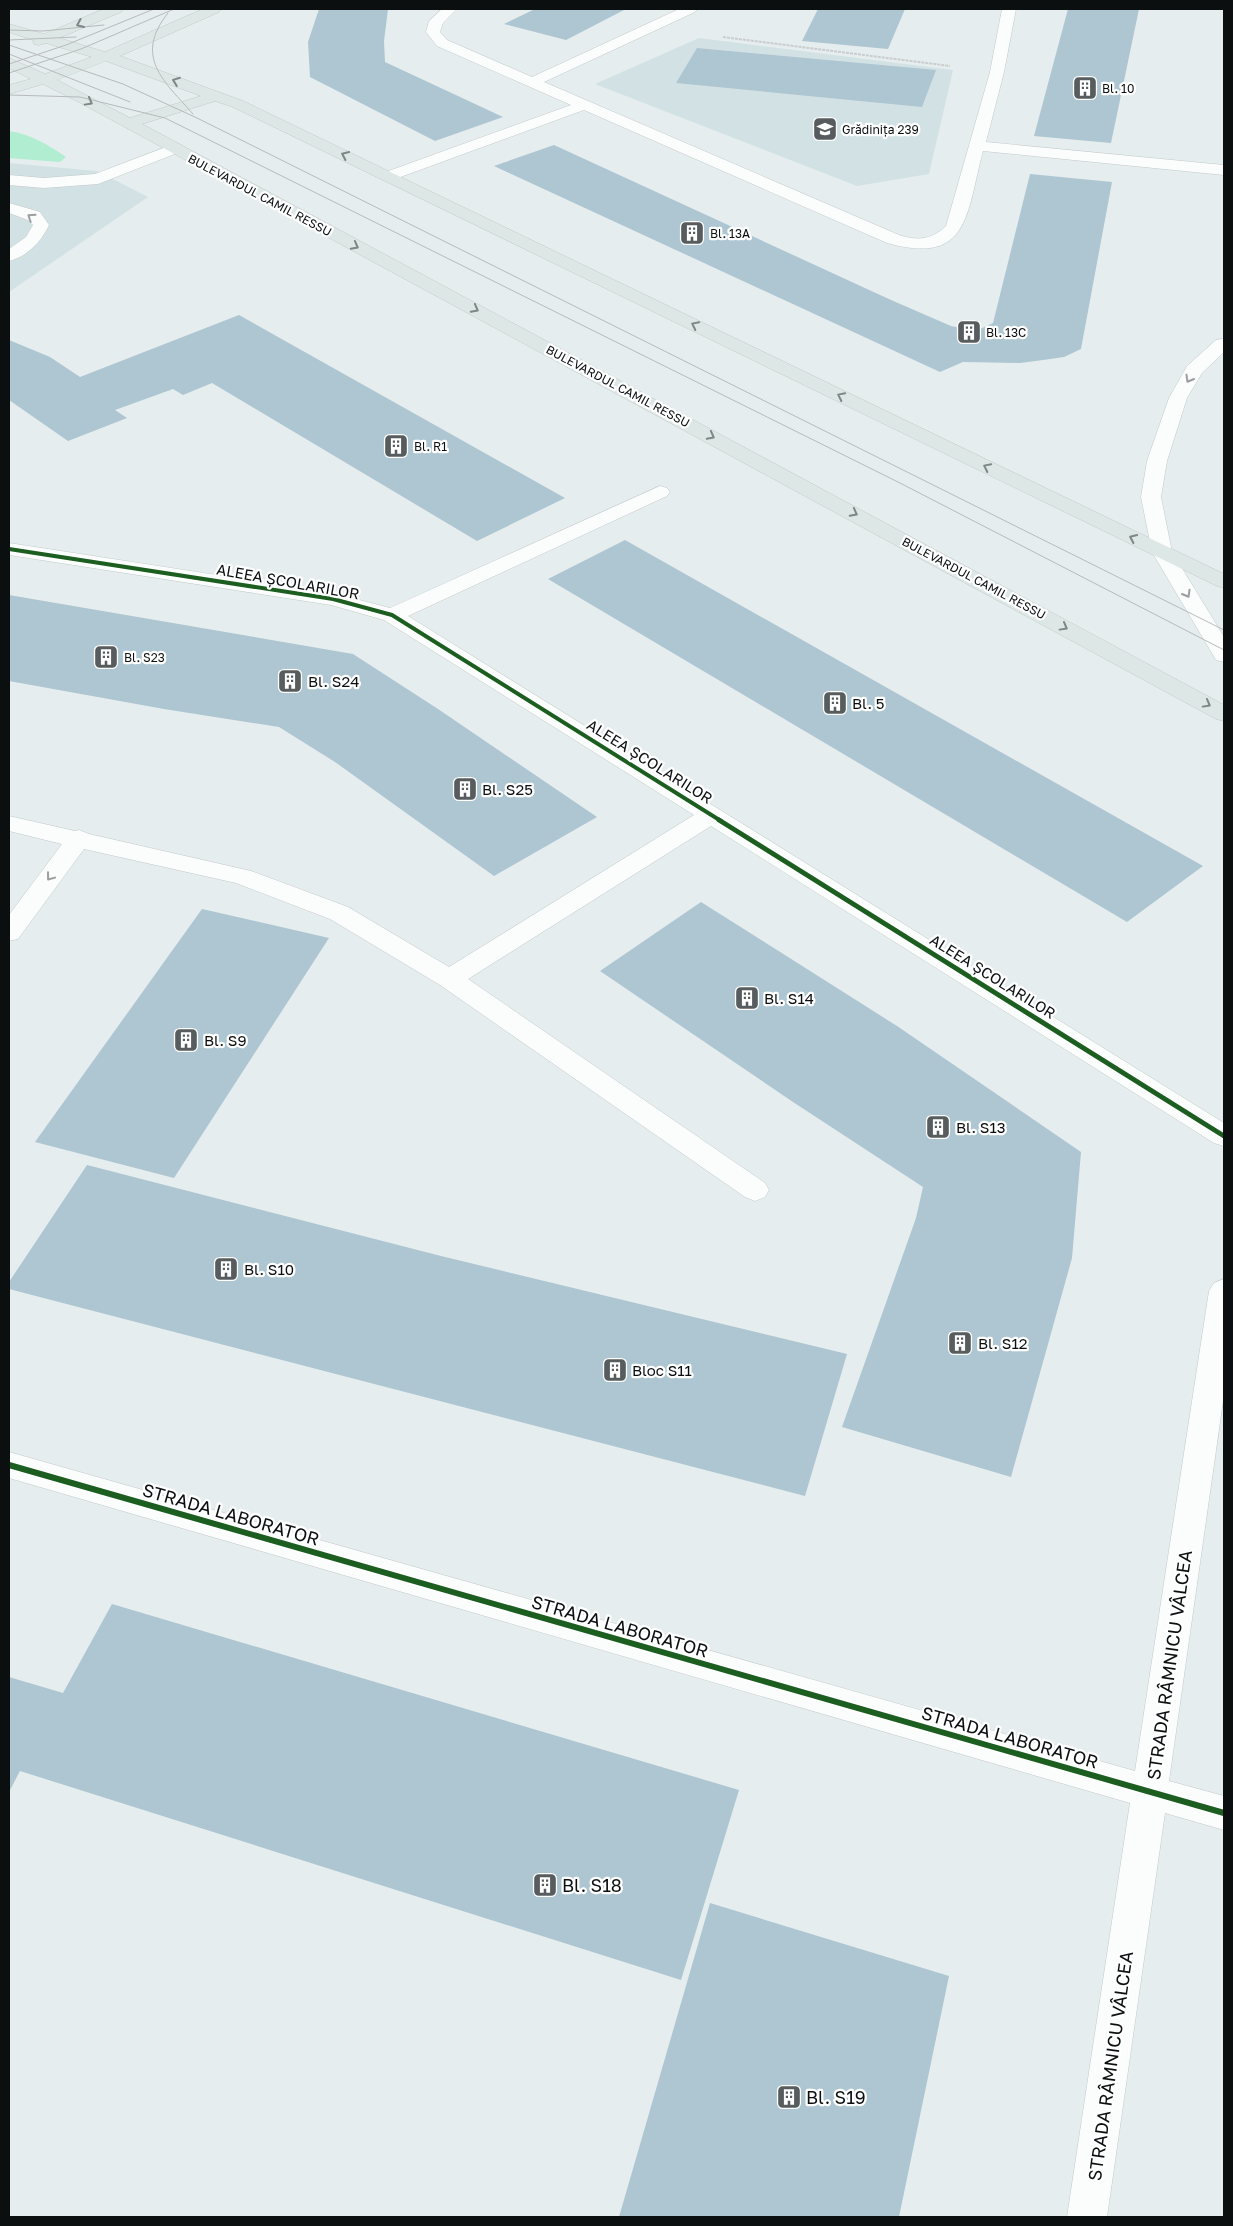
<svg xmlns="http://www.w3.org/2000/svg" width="1233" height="2226" font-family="'Golos Text',sans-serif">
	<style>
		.built { fill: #d2e2e4 }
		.green { fill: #b1edd1 }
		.building { fill: #adc6d1 }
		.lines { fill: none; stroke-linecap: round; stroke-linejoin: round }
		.minor-casing { stroke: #c3c9ca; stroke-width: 1 }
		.major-casing { stroke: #c5c9c9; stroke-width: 1 }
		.path { stroke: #cbcdcd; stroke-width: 2; stroke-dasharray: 3 1; stroke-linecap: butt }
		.minor { fill: #fbfcfc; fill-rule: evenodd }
		.major { fill: #dde8e6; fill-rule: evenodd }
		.tram { stroke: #b8babb; stroke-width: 1 }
		.cycleway-far2-casing { stroke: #fff; stroke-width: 6 }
		.cycleway-far1-casing { stroke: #fff; stroke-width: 8 }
		.cycleway-casing { stroke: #fff; stroke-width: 9 }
		.cycleway-far2 { stroke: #1b5e20; stroke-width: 4 }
		.cycleway-far1 { stroke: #1b5e20; stroke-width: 5 }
		.cycleway { stroke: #1b5e20; stroke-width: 6 }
		.oneway { stroke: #7e8686 }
		.oneway2 { stroke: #9b9d9e }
		.labels { text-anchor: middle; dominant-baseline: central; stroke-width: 4.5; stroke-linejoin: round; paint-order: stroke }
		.far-poi-label { font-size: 12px; fill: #0b0f10; stroke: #fff; text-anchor: start }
		.far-street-label { font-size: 12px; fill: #0b0f10; stroke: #fff }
		.street-label { font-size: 15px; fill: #0b0f10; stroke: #fff }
		.poi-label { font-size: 15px; fill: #0b0f10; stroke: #fff; text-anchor: start }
		.near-street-label { font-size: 18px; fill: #0b0f10; stroke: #fff }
		.near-poi-label { font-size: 18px; fill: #0b0f10; stroke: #fff; text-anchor: start }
	</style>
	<rect width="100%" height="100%" fill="#e5edee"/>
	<g class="built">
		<polygon points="699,38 953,70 929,174 857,186 595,84"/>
		<polygon points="9,163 97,171 148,197 9,292"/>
	</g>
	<path class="green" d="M9,131c22,3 39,14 57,26l-6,5 -51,-4z"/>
	<g class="building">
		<polygon points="319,9 388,9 384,41 385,62 503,117 435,141 310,77 308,42"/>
		<polygon points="535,9 626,9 566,40 504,24"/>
		<polygon points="818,9 905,9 888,49 802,41"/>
		<polygon points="1068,9 1139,9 1111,143 1034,136"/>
		<polygon points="697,48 936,70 922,107 676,83"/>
		<polygon points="554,145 891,300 951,326 976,331 993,323 1030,174 1112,182 1081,349 1064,357 1043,360 1020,363 963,362 940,372 494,166"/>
		<polygon points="239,315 565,498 477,541 212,383 183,395 173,389 115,410 127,418 68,441 9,400 9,340 50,357 80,377"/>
		<polygon points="625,540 1164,844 1203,866 1127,922 548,579"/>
		<polygon points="9,595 353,654 438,709 597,817 494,876 335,762 279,727 164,709 9,681"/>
		<polygon points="701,902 897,1026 1081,1152 1072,1258 1011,1477 842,1427 916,1218 923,1187 793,1102 600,971"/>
		<polygon points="202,909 329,938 174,1178 35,1142"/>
		<polygon points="87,1165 441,1256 847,1354 805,1496 9,1289 9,1282"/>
		<polygon points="112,1604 739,1790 681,1980 20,1771 9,1792 9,1677 63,1693"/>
		<polygon points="710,1903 949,1976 899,2217 619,2217"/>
	</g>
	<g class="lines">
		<defs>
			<g id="minor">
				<path d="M442,9h15l-14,14 -3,9 7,8 85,37 147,-68h18l-2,3 -151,70 355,153c19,6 32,5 47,-9l44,-154 12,-63h14l-12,63 -18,70 238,23v10l-241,-24c-17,63 -13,115 -96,92l-303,-133 -189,69h-12l-2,-3 2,-3 188,-68 -134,-59 -11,-14 3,-11z"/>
				<polygon points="174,144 180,146 182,149 180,152 98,184 44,188 9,185 9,175 44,178 95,174"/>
				<path d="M9,203l31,9 9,13c-8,17 -21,31 -40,36v-12l17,-12 7,-12 -5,-5 -19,-7z"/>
				<polygon points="1222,339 1224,339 1224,352 1202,373 1187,398 1167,461 1161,497 1172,552 1224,637 1224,662 1216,660 1213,655 1152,552 1141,497 1147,461 1169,398 1187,366 1216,340"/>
				<polygon points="660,486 667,488 670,492 667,496 408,616 1224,1123 1224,1146 1214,1143 711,826 468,979 765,1183 769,1190 765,1197 755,1201 745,1197 440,985 330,919 236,883 84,849 18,939 9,941 9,915 62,844 9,831 9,816 75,831 79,830 89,834 251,871 348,907 449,967 694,815 384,620 331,605 9,555 9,543 333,593 390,608"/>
				<polygon points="1224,1279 1224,1394 1169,1781 1224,1796 1224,1830 1165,1813 1107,2217 1067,2217 1130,1803 9,1478 9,1452 1135,1771 1209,1291 1214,1283"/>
			</g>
			<path id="major" d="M104,9h19l-2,3 -62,26 46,14 98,-43h18l-2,3 -99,44 123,45 981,473v14l-7,-2 -984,-479 -18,-6 -73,23 1082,581v16l-8,-2 -1141,-619 -32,-16 -34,10v-9l22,-6 -22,-11v-10l36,16 47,-17 -46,-14 -7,2 -5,-1 -1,-4 -24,-8v-8l35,10zM106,61l95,35 -71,22 -73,-38z"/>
		</defs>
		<use href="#minor" class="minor-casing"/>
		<use href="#major" class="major-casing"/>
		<polyline class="path" points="723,37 950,66"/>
		<use href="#minor" class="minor"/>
		<use href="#major" class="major"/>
		<g class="tram">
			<path d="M168,13c-35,44 -4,68 25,101"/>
			<polyline points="9,30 43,31 104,25"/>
			<polyline points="9,40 76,37"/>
			<polyline points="9,45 123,84 197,118 1224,630"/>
			<polyline points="9,54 130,102"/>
			<polyline points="9,64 66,45 154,9"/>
			<polyline points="9,73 81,49 174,9"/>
			<polyline points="9,95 80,97 165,118 900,483 1224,650"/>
		</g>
		<defs>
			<polyline id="cycleway-far2" points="9,549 333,599 392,615 721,821"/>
			<polyline id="cycleway-far1" points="719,820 1224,1136"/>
			<polyline id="cycleway" points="9,1465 1224,1813"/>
		</defs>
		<use href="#cycleway-far2" class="cycleway-far2-casing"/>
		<use href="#cycleway-far1" class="cycleway-far1-casing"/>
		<use href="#cycleway" class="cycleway-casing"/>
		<use href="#cycleway-far2" class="cycleway-far2"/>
		<use href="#cycleway-far1" class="cycleway-far1"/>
		<use href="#cycleway" class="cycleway"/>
	</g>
	<defs><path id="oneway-chevron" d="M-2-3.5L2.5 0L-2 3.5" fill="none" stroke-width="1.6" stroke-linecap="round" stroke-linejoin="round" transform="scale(1.25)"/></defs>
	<g class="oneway">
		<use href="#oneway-chevron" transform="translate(80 24) rotate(157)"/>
		<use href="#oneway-chevron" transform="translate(176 81) rotate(-159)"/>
		<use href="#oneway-chevron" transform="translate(89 102) rotate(29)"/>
		<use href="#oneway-chevron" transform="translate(345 155) rotate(-155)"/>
		<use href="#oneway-chevron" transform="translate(355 246) rotate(28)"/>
		<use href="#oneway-chevron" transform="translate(475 309) rotate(28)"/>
		<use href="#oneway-chevron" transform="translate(695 325) rotate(-154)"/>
		<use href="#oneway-chevron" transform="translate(841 396) rotate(-154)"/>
		<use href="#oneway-chevron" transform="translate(711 436) rotate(28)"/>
		<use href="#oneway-chevron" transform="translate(987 467) rotate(-154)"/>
		<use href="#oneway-chevron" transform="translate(854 513) rotate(28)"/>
		<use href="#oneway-chevron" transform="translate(1133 538) rotate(-155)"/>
		<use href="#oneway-chevron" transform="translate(1064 627) rotate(29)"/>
		<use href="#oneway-chevron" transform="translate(1207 704) rotate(29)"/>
	</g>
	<g class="oneway2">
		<use href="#oneway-chevron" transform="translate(31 217) rotate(-146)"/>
		<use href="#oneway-chevron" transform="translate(1189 379) rotate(120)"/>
		<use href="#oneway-chevron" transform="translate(1187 594) rotate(60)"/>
		<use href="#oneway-chevron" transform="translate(50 877) rotate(127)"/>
	</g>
	<defs>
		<symbol id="building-square" viewBox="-11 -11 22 22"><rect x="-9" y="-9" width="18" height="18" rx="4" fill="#575d5e" stroke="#fff"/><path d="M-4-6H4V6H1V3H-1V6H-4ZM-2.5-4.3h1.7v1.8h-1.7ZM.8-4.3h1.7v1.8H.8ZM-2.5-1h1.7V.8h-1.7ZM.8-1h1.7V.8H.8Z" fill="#fff"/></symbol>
		<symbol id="school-square" viewBox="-11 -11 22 22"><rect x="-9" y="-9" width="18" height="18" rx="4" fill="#575d5e" stroke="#fff"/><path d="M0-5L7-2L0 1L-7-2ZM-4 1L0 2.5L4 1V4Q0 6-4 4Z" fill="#fff"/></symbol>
	</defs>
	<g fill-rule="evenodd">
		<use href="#building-square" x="1071" y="74" width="28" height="28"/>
		<use href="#school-square" x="811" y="115" width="28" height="28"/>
		<use href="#building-square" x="678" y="219" width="28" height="28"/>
		<use href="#building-square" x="955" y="318" width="28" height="28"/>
		<use href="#building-square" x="382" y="432" width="28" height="28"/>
		<use href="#building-square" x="92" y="643" width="28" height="28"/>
		<use href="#building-square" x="276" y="667" width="28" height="28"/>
		<use href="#building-square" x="821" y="689" width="28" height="28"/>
		<use href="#building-square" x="451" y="775" width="28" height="28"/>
		<use href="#building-square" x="733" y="984" width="28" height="28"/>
		<use href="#building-square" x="172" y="1026" width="28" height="28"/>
		<use href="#building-square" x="924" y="1113" width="28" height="28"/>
		<use href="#building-square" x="212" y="1255" width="28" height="28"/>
		<use href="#building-square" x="946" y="1329" width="28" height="28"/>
		<use href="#building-square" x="601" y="1356" width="28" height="28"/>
		<use href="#building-square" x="531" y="1871" width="28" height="28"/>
		<use href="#building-square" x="775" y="2083" width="28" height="28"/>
	</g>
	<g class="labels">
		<g class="far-poi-label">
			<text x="1102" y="88">Bl. 10</text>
			<text x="842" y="129">Grădinița 239</text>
			<text x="710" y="233">Bl. 13A</text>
			<text x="986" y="332">Bl. 13C</text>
			<text x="414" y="446">Bl. R1</text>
			<text x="124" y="657">Bl. S23</text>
		</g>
		<g class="far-street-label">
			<text transform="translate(260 195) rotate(28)">BULEVARDUL CAMIL RESSU</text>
			<text transform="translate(618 386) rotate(28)">BULEVARDUL CAMIL RESSU</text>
			<text transform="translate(974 578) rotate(28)">BULEVARDUL CAMIL RESSU</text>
		</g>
		<g class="street-label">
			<text transform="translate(288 581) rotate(10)">ALEEA ȘCOLARILOR</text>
			<text transform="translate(650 761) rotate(32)">ALEEA ȘCOLARILOR</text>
			<text transform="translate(993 976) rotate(32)">ALEEA ȘCOLARILOR</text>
		</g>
		<g class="poi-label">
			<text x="308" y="681">Bl. S24</text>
			<text x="852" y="703">Bl. 5</text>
			<text x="482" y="789">Bl. S25</text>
			<text x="764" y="998">Bl. S14</text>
			<text x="204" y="1040">Bl. S9</text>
			<text x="956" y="1127">Bl. S13</text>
			<text x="244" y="1269">Bl. S10</text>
			<text x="978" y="1343">Bl. S12</text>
			<text x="632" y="1370">Bloc S11</text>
		</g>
		<g class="near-street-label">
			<text transform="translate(231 1514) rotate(16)">STRADA LABORATOR</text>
			<text transform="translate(620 1626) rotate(16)">STRADA LABORATOR</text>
			<text transform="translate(1169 1665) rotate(-82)">STRADA RÂMNICU VÂLCEA</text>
			<text transform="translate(1010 1737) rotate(16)">STRADA LABORATOR</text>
			<text transform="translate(1110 2066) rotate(-82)">STRADA RÂMNICU VÂLCEA</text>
		</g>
		<g class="near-poi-label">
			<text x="562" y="1885">Bl. S18</text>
			<text x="806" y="2097">Bl. S19</text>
		</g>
	</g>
	<rect width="1233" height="2226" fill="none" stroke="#0b0f10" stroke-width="20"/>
</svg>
